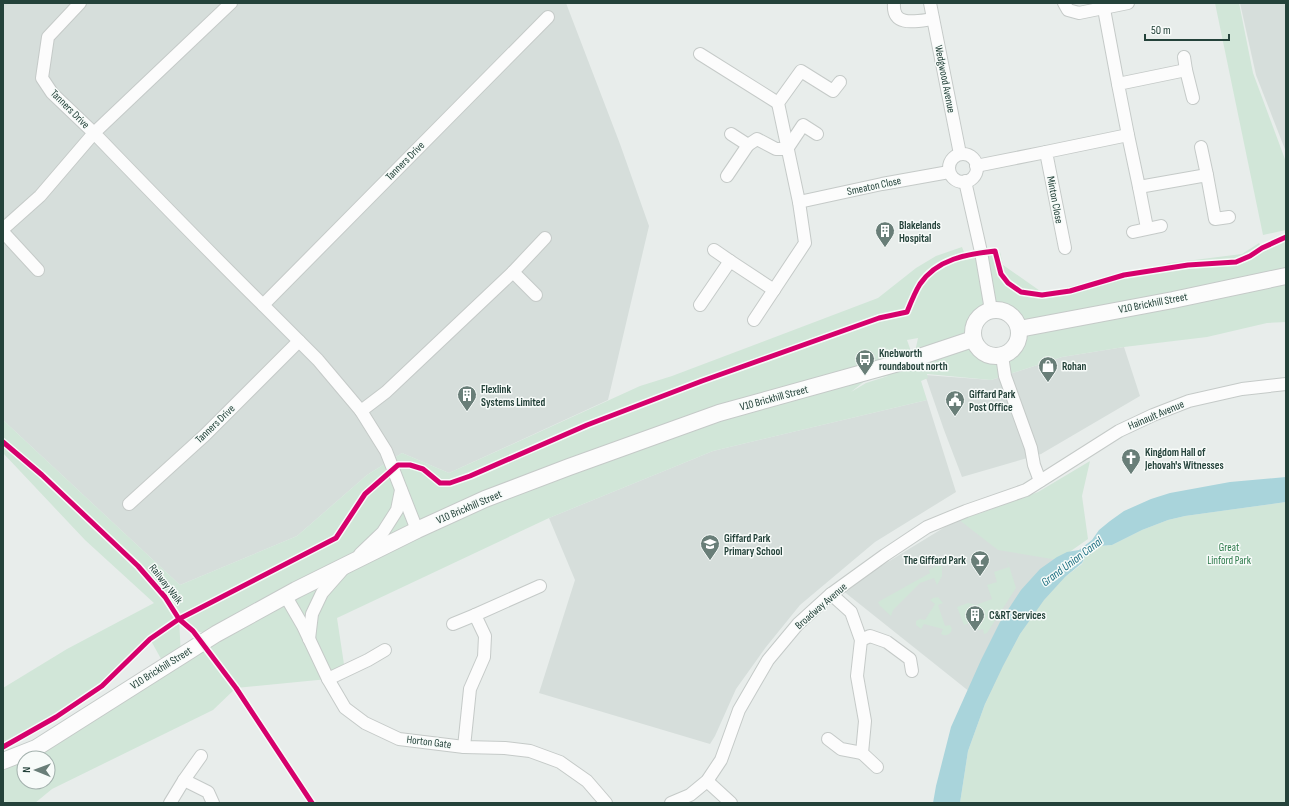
<svg xmlns="http://www.w3.org/2000/svg" width="1289" height="806" font-family="'Sofia Sans Condensed',sans-serif">
	<style>
		.built { fill: #d6dedb }
		.green { fill: #d1e6d8; fill-rule: evenodd }
		.water { fill: #a9d4db }
		.lines { fill: none; stroke-linecap: round; stroke-linejoin: round }
		.minor-casing { stroke: #c5cac8; stroke-width: 14 }
		.tertiary-casing { stroke: #c5cac8; stroke-width: 18 }
		.minor { stroke: #fcfcfc; stroke-width: 12 }
		.tertiary { stroke: #fcfcfc; stroke-width: 16 }
		.cycleway-casing { stroke: #f7fbf9; stroke-width: 8 }
		.cycleway { stroke: #d6006c; stroke-width: 5 }
		.labels { text-anchor: middle; dominant-baseline: central; stroke-width: 3; stroke-linejoin: round; paint-order: stroke }
		.street-label { font-size: 11px; fill: #24423a; stroke: #f7fbf9 }
		.poi-label { font-size: 11px; font-weight: bold; fill: #24423a; stroke: #f7fbf9; text-anchor: start }
		.park-label { font-size: 11px; fill: #2d7a4b; stroke: #f7fbf9 }
		.water-label { font-size: 12px; font-style: italic; fill: #1c6f80; stroke: #f7fbf9 }
	</style>
	<rect width="100%" height="100%" fill="#e8edeb"/>
	<g class="built">
		<polygon points="3,3 566,3 620,144 649,226 608,400 449,473 402,453 367,475 297,536 180,585 3,420"/>
		<polygon points="1240,3 1286,3 1286,152 1256,75"/>
		<polygon points="1124,347 1140,396 1041,454 962,477 944,430 925,375 991,380 1062,357"/>
		<polygon points="927,400 956,492 875,542 800,605 766,647 736,689 715,736 710,744 539,693 575,580 549,518 713,451"/>
		<polygon points="958,519 1058,560 1065,577 1020,634 985,704 842,590"/>
	</g>
	<g class="green">
		<polygon points="1215,3 1239,3 1253,73 1286,162 1286,230 1263,235"/>
		<path d="M1286,237v85l-19,1 -60,14 -83,10 -62,10 -71,23 -64,-6 1,4 -7,3 6,19 -214,51 -164,67 -212,100 8,53 -17,8 -92,9 -23,22 -161,79 -17,14h-32v-32l33,-23 129,-82 -15,-27 -48,47 -46,31 -53,30v-59l64,-39 87,-46 -69,-63 -82,-87v-33l177,165 117,-49 70,-61 35,-22 47,20 191,-87 32,-10 206,-78 38,-30 20,-12 26,-9 3,8 30,-4 5,1 3,13 40,28 127,-30 72,-9 17,-11 3,5zM998,309c14,3 26,17 20,32 -2,5 -7,10 -12,13 -31,15 -51,-41 -8,-45zM918,338l-4,19h-1l-6,-17zM888,376l-22,7 -15,9 15,-12zM179,619l14,12 22,3 -34,22zM24,758h24v24h-24z"/>
		<polygon points="1090,461 1082,496 1088,539 1058,560 998,550 958,519 981,513 1038,492"/>
		<polygon points="1286,502 1286,803 960,803 968,751 985,704 1003,666 1020,634 1044,600 1065,577 1082,564 1086,555 1100,546 1112,545 1142,530 1168,520 1185,516"/>
		<polygon points="1005,553 1016,588 987,633 984,634 983,629 978,630 976,621 964,625 957,607 968,603 976,605 992,599 987,585 997,582 994,572 1009,567"/>
		<polygon points="940,564 942,567 942,576 937,585 934,578 920,583 893,610 891,616 880,606 878,602 930,573 929,570"/>
		<path d="M938,597l5,6 -5,2 7,21 5,-1 2,4c-1,5 -6,8 -11,5l2,-5 -19,-5 -3,5 -5,-4v-4l4,-2 5,1 10,-16 -5,-4 3,-2z"/>
	</g>
	<polygon class="water" points="1286,477 1286,502 1185,516 1168,520 1142,530 1112,545 1100,546 1086,555 1082,563 1065,577 1044,600 1020,634 1003,666 985,704 968,751 960,803 933,803 936,786 951,727 981,660 1000,622 1021,590 1040,569 1057,557 1067,552 1079,550 1092,540 1099,530 1110,521 1124,511 1151,499 1170,493 1230,482"/>
	<g class="lines">
		<defs>
			<g id="minor">
				<path d="M231,3l-137,130c56,58 112,116 169,172l285,-288"/>
				<path d="M894,3c-2,25 23,18 39,16"/>
				<polyline points="930,3 960,154"/>
				<polyline points="1064,3 1068,10 1079,13 1128,3"/>
				<polyline points="1104,9 1118,84"/>
				<polyline points="700,54 778,103"/>
				<polyline points="1184,57 1186,70 1193,98"/>
				<polyline points="840,82 833,91 801,71 778,103 799,202 882,184 949,172"/>
				<polyline points="1128,135 1118,84 1186,70"/>
				<polyline points="748,145 757,139 776,149 787,149 803,125 817,134"/>
				<polyline points="1201,147 1207,175"/>
				<circle cx="963" cy="168" r="14"/>
				<polyline points="976,166 1046,152"/>
				<polyline points="727,176 748,145 731,134"/>
				<polyline points="965,181 981,252 991,310"/>
				<polyline points="1139,187 1147,228"/>
				<polyline points="3,229 40,196 94,133 52,93 42,78 48,37 80,3"/>
				<polyline points="3,232 38,270"/>
				<polyline points="1133,232 1161,226"/>
				<polyline points="1065,248 1046,152 1128,135 1139,187 1207,175 1215,219 1229,217"/>
				<polyline points="714,250 730,261"/>
				<polyline points="513,272 536,295"/>
				<polyline points="700,305 730,261 774,290"/>
				<polyline points="754,320 805,243 799,202"/>
				<polyline points="299,341 318,360 361,411 386,392 513,272 545,238"/>
				<polyline points="1002,356 1005,376 1031,448 1034,465 1040,481"/>
				<polyline points="361,411 386,451 417,530"/>
				<polyline points="129,504 205,435 299,341 263,305"/>
				<polyline points="360,554 383,532 397,510 401,490"/>
				<polyline points="831,594 851,612 861,640 857,676 865,721 862,753 877,767"/>
				<polyline points="285,595 303,626 328,679 345,708 365,723 399,739 464,747 505,748 530,751 560,762 587,781 606,803"/>
				<polyline points="453,624 475,615"/>
				<polyline points="309,639 312,614 322,593 344,568"/>
				<polyline points="861,640 870,636 887,642 910,659 912,671"/>
				<polyline points="328,679 368,660 385,650"/>
				<polyline points="828,739 841,749 862,753"/>
				<polyline points="464,747 470,689 484,657 485,636 475,615 540,586"/>
				<polyline points="184,780 201,756"/>
				<polyline points="707,781 731,803"/>
				<polyline points="170,803 184,780 208,792 213,803"/>
				<polyline points="671,803 690,795 707,781 721,760 739,710 768,660 798,624 831,594 885,555 927,527 966,511 1026,490 1119,431 1153,415 1189,401 1242,389 1286,384"/>
			</g>
			<g id="tertiary">
				<circle cx="996" cy="333" r="23"/>
				<polyline points="1019,329 1173,300 1286,276"/>
				<polyline points="3,761 36,748 216,634 296,590 417,530 485,499 569,467 719,413 913,359 973,339"/>
			</g>
		</defs>
		<use href="#minor" class="minor-casing"/>
		<use href="#tertiary" class="tertiary-casing"/>
		<use href="#minor" class="minor"/>
		<use href="#tertiary" class="tertiary"/>
		<defs>
			<g id="cycleway">
				<polyline points="3,442 42,475 138,566 165,597 179,619 193,631 236,688 312,803"/>
				<path d="M3,747l53,-30 46,-31 48,-47 29,-20 157,-81 29,-44 33,-29h12l13,4 17,14h10l20,-7 117,-51 115,-44 177,-63 28,-6c4,-10 8,-20 13,-28 17,-25 47,-30 75,-33l6,23 7,9 13,9 21,3 28,-4 54,-16 64,-10 48,-3 14,-6 12,-8 24,-11"/>
			</g>
		</defs>
		<use href="#cycleway" class="cycleway-casing"/>
		<use href="#cycleway" class="cycleway"/>
	</g>
	<defs>
		<symbol id="building-pin" viewBox="-11 -11 22 30"><path d="M0 17L-7.5 6A9.5 9.5 0 1 1 7.5 6Z" fill="#697e78" stroke="#f7fbf9"/><path d="M-4-6H4V6H1V3H-1V6H-4ZM-2.5-4.3h1.7v1.8h-1.7ZM.8-4.3h1.7v1.8H.8ZM-2.5-1h1.7V.8h-1.7ZM.8-1h1.7V.8H.8Z" fill="#fff"/></symbol>
		<symbol id="bus-pin" viewBox="-11 -11 22 30"><path d="M0 17L-7.5 6A9.5 9.5 0 1 1 7.5 6Z" fill="#697e78" stroke="#f7fbf9"/><path d="M-5-6H5V4H4V6H2V4H-2V6H-4V4H-5ZM-3.5-4V0h7V-4ZM-3.5 1.2v1.5H-2V1.2ZM2 1.2v1.5H3.5V1.2Z" fill="#fff"/></symbol>
		<symbol id="shop-pin" viewBox="-11 -11 22 30"><path d="M0 17L-7.5 6A9.5 9.5 0 1 1 7.5 6Z" fill="#697e78" stroke="#f7fbf9"/><path d="M-5-2.5h2.3a2.7 3.5 0 0 1 5.4 0H5L5.5 6h-11ZM-1.5-2.5h3a1.5 2.3 0 0 0-3 0Z" fill="#fff"/></symbol>
		<symbol id="civic-pin" viewBox="-11 -11 22 30"><path d="M0 17L-7.5 6A9.5 9.5 0 1 1 7.5 6Z" fill="#697e78" stroke="#f7fbf9"/><path d="M-.6-6.5H3V-4.5H.6V-3L4-1V1h2V6H-6V1h2V-1L-.6-3ZM-1.2 2.5V6h2.4V2.5Z" fill="#fff"/></symbol>
		<symbol id="church-pin" viewBox="-11 -11 22 30"><path d="M0 17L-7.5 6A9.5 9.5 0 1 1 7.5 6Z" fill="#697e78" stroke="#f7fbf9"/><path d="M-1.2-6h2.4v3.5h3.3v2.4h-3.3V6h-2.4V-.1h-3.3v-2.4h3.3Z" fill="#fff"/></symbol>
		<symbol id="school-pin" viewBox="-11 -11 22 30"><path d="M0 17L-7.5 6A9.5 9.5 0 1 1 7.5 6Z" fill="#697e78" stroke="#f7fbf9"/><path d="M0-5L7-2L0 1L-7-2ZM-4 1L0 2.5L4 1V4Q0 6-4 4Z" fill="#fff"/></symbol>
		<symbol id="bar-pin" viewBox="-11 -11 22 30"><path d="M0 17L-7.5 6A9.5 9.5 0 1 1 7.5 6Z" fill="#697e78" stroke="#f7fbf9"/><path d="M-6-5H6L.8 .8V4.5H3.5V6h-7V4.5H-.8V.8Z" fill="#fff"/></symbol>
	</defs>
	<g fill-rule="evenodd">
		<use href="#building-pin" x="874" y="220" width="22" height="30"/>
		<use href="#bus-pin" x="854" y="348" width="22" height="30"/>
		<use href="#shop-pin" x="1037" y="355" width="22" height="30"/>
		<use href="#building-pin" x="456" y="384" width="22" height="30"/>
		<use href="#civic-pin" x="944" y="389" width="22" height="30"/>
		<use href="#church-pin" x="1120" y="447" width="22" height="30"/>
		<use href="#school-pin" x="699" y="533" width="22" height="30"/>
		<use href="#bar-pin" x="969" y="549" width="22" height="30"/>
		<use href="#building-pin" x="964" y="604" width="22" height="30"/>
	</g>
	<g class="labels">
		<g class="street-label">
			<text transform="translate(945 79) rotate(79)">Wedgwood Avenue</text>
			<text transform="translate(70 109) rotate(45)">Tanners Drive</text>
			<text transform="translate(405 161) rotate(-45)">Tanners Drive</text>
			<text transform="translate(874 186) rotate(-12)">Smeaton Close</text>
			<text transform="translate(1055 200) rotate(79)">Minton Close</text>
			<text transform="translate(1153 303) rotate(-11)">V10 Brickhill Street</text>
			<text transform="translate(774 398) rotate(-15)">V10 Brickhill Street</text>
			<text transform="translate(1156 415) rotate(-23)">Hainault Avenue</text>
			<text transform="translate(215 424) rotate(-44)">Tanners Drive</text>
			<text transform="translate(469 507) rotate(-23)">V10 Brickhill Street</text>
			<text transform="translate(166 584) rotate(52)">Railway Walk</text>
			<text transform="translate(821 606) rotate(-41)">Broadway Avenue</text>
			<text transform="translate(161 668) rotate(-32)">V10 Brickhill Street</text>
			<text transform="translate(429 742) rotate(7)">Horton Gate</text>
		</g>
		<g class="poi-label">
			<text x="899" y="225">Blakelands<tspan x="899" dy="13">Hospital</tspan></text>
			<text x="879" y="353">Knebworth<tspan x="879" dy="13">roundabout north</tspan></text>
			<text x="1062" y="366">Rohan</text>
			<text x="481" y="389">Flexlink<tspan x="481" dy="13">Systems Limited</tspan></text>
			<text x="969" y="394">Giffard Park<tspan x="969" dy="13">Post Office</tspan></text>
			<text x="1145" y="452">Kingdom Hall of<tspan x="1145" dy="13">Jehovah's Witnesses</tspan></text>
			<text x="724" y="538">Giffard Park<tspan x="724" dy="13">Primary School</tspan></text>
			<text x="966" y="560" text-anchor="end">The Giffard Park</text>
			<text x="989" y="615">C&amp;RT Services</text>
		</g>
		<g class="park-label">
			<text x="1229" y="547">Great<tspan x="1229" dy="13">Linford Park</tspan></text>
		</g>
		<g class="water-label">
			<text transform="translate(1072 562) rotate(-37)">Grand Union Canal</text>
		</g>
	</g>
	<rect width="1289" height="806" fill="none" stroke="#24423a" stroke-width="8"/>
	<g transform="translate(36 770) rotate(271)"><circle r="19" fill="#f7fbf9" stroke="#a3b1ad"/>
	<path d="M0-3L7 15L0 10L-7 15Z" fill="#697e78"/>
	<text y="-6" font-size="11" font-weight="bold" text-anchor="middle" fill="#24423a">N</text>
	</g>
	<path d="M1145 34v6h84v-6" fill="none" stroke="#24423a" stroke-width="2"/>
	<text x="1151" y="34" font-size="12" fill="#24423a" stroke="#f7fbf9" stroke-width="3" paint-order="stroke">50 m</text>
</svg>
